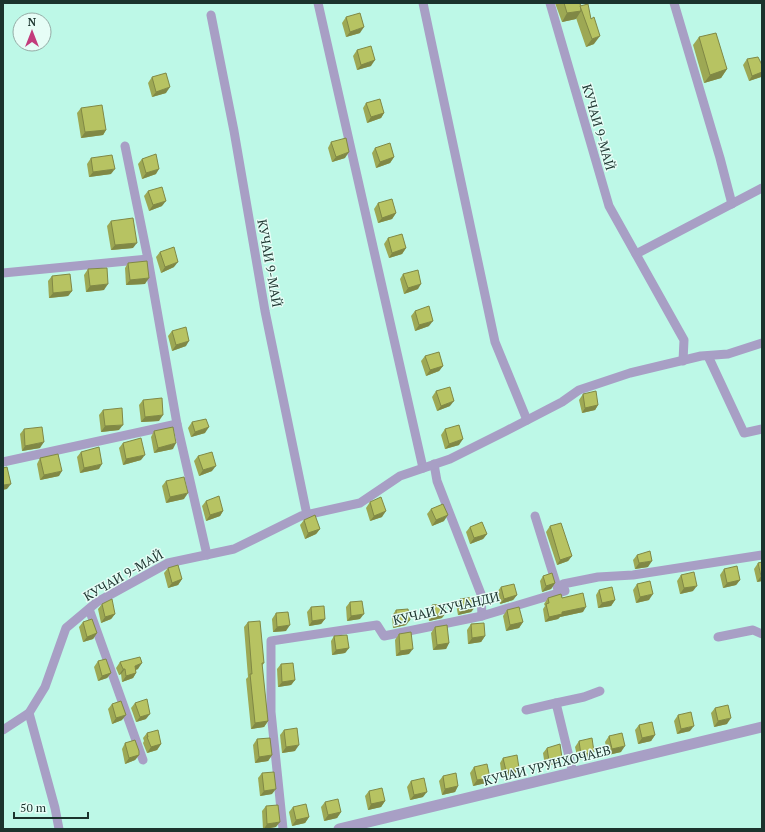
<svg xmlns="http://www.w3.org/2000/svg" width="765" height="832" font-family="'PT Serif',serif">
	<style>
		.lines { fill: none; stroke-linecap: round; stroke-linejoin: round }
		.minor { stroke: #a89fc5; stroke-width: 9 }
		.tertiary { stroke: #a89fc5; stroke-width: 11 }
		.wall { fill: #9da854 }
		.shaded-wall { fill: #808845 }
		.building { fill: #b7c362; stroke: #808845 }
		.labels { text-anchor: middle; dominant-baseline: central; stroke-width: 3; stroke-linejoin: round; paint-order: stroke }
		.street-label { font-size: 13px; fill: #1b332d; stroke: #e6fdf6 }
	</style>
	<rect width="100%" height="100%" fill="#bdf8e7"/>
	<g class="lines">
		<g class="minor">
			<polyline points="318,3 423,468"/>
			<polyline points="423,3 495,342 527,420"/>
			<polyline points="550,3 609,206 684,340 683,361"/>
			<polyline points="674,3 720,158 732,204"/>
			<polyline points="211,15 234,131 265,311 307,515"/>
			<polyline points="125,146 148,259 177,424 207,555"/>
			<polyline points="636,254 762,188"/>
			<polyline points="3,273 148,259"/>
			<polyline points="708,356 744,433 762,429"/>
			<polyline points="3,462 177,424"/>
			<polyline points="434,464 437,481 481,594 482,616"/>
			<polyline points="535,516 559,593"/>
			<polyline points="89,609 143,760"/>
			<polyline points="718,637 753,630 762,634"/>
			<polyline points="556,703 584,697 600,691"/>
			<polyline points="526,710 556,703 573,773"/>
			<polyline points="3,730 29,713"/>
			<polyline points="59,829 55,808 29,713 45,687 66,628 97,602 168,563 234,549 301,516 360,503 400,476 450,459 506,431 562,402 579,390 630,373 701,356 728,354 762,343"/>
			<polyline points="283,829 271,712 271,641 377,625 384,636 482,616 565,591 563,584 598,577 633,575 762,555"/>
		</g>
		<polyline class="tertiary" points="339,829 762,727"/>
	</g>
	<g class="wall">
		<polygon points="555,3 580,3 594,44 586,47 576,18 576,19 562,22"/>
		<polygon points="346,17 360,33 346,37 342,23"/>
		<polygon points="699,37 727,69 721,78 704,83 693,45"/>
		<polygon points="357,50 371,66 357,70 353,56"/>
		<polygon points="747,59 761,77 749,81 743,65"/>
		<polygon points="152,77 166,93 152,97 148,83"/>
		<polygon points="366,103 384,113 381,118 367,123 363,108"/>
		<polygon points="81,108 106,130 103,135 81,138 77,113"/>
		<polygon points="331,142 345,158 332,162 328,148"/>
		<polygon points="375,148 394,157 390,163 376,168 372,153"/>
		<polygon points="91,158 111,174 89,177 87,164"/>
		<polygon points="142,159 156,174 142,179 138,164"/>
		<polygon points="148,191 162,206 149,211 144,196"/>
		<polygon points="378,203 396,213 392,219 378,223 374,209"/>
		<polygon points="111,221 133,248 111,250 107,226"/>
		<polygon points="388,238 406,248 402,254 389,258 384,244"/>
		<polygon points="160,252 174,267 161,273 156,257"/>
		<polygon points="128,263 145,284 126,285 125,268"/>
		<polygon points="88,269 104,290 86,292 84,275"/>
		<polygon points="403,274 418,289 404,294 400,279"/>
		<polygon points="52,276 72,291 68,296 49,298 48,281"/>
		<polygon points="415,311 429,326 415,331 411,316"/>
		<polygon points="172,331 186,346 172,351 168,336"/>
		<polygon points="425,356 443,366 439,371 426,376 421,361"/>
		<polygon points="436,391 450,406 437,411 432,397"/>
		<polygon points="583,394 598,405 595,410 582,413 579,400"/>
		<polygon points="143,400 159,421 141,422 139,405"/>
		<polygon points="103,410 119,430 101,432 99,415"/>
		<polygon points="192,422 205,433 191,437 188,428"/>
		<polygon points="24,429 40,448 22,451 20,434"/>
		<polygon points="445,429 459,445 445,449 441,435"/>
		<polygon points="154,431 173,449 154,453 151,437"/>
		<polygon points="123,443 141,460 123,465 119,448"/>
		<polygon points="81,452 99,469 80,473 77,457"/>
		<polygon points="198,456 212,471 199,476 194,461"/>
		<polygon points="40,458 59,476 40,480 37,464"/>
		<polygon points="166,481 184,499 166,503 162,486"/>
		<polygon points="206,501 223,511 220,516 206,521 202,506"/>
		<polygon points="370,502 382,517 370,521 366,508"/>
		<polygon points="431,509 444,521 432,526 427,514"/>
		<polygon points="304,520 320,529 316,534 305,539 300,525"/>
		<polygon points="550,526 572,556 568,561 557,565 546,532"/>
		<polygon points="470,527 487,534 483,539 470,544 466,532"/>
		<polygon points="637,555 648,567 635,569 633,560"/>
		<polygon points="758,563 762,581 757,582 754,569"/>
		<polygon points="168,568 182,579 178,585 168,588 164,573"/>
		<polygon points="724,569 740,580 736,585 723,588 720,575"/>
		<polygon points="681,575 693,591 680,594 677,581"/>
		<polygon points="543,576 555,583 551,589 542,592 540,581"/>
		<polygon points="637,584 649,600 636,603 633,590"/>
		<polygon points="501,587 517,595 513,600 500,604 497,592"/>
		<polygon points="599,590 615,600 611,606 598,608 596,595"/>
		<polygon points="548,598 562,598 583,612 560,617 558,619 545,622 543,609 545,606 544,604"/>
		<polygon points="460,599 475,607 471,612 458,615 456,604"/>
		<polygon points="350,602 360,619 347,621 346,607"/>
		<polygon points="102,604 115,614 111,619 101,623 98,609"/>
		<polygon points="432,605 442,618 429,621 428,611"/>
		<polygon points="311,607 325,619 321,624 309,626 307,612"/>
		<polygon points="396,610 406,625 393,628 392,616"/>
		<polygon points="507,610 523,622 519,628 506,631 503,616"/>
		<polygon points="276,613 286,631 273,632 272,619"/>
		<polygon points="83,622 97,633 93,639 83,642 79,627"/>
		<polygon points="248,622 264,663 262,666 268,721 264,727 251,729 246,679 248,677 244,627"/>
		<polygon points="471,624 485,636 481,642 468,644 467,630"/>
		<polygon points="435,627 449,643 446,649 433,650 431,633"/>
		<polygon points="399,634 409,654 396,656 395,640"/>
		<polygon points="334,636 349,648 345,653 332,655 331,641"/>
		<polygon points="98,661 111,673 107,678 98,681 94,667"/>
		<polygon points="120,662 138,669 136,670 136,673 133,678 122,682 121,674 119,675 116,668"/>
		<polygon points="281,664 295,680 291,685 278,687 277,669"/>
		<polygon points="135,703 146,719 136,722 131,708"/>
		<polygon points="112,704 122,720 112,724 108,709"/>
		<polygon points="715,708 727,724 714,727 711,713"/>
		<polygon points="678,715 690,731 677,734 674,721"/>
		<polygon points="639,725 655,735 651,741 638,744 635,730"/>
		<polygon points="284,730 295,751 282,753 280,735"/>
		<polygon points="147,733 161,744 157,750 147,753 143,743 144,741 143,738"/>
		<polygon points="609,736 621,752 608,755 605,742"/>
		<polygon points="257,739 272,755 268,761 255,763 253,745"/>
		<polygon points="579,741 591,757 578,760 575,747"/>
		<polygon points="125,743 139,755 135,760 125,764 122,749"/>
		<polygon points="547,748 558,764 545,766 543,753"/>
		<polygon points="503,758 515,774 502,777 500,763"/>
		<polygon points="474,767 490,778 486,783 473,786 470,773"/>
		<polygon points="262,773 272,794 260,796 258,778"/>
		<polygon points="443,776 458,786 455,792 442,795 439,781"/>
		<polygon points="411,781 423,797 410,800 407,787"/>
		<polygon points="369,791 385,801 381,807 368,810 365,796"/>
		<polygon points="325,802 341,812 337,818 324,821 321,807"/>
		<polygon points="266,806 276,827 263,829 262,811"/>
		<polygon points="293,807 309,817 305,823 292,826 289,812"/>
	</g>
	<g class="shaded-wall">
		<polygon points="581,11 576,19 562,22 567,13"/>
		<polygon points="364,27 360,33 346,37 350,32"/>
		<polygon points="600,36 594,44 586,47 592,39"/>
		<polygon points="375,60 371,66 357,70 361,65"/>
		<polygon points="727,69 721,78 704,83 710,75"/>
		<polygon points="762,72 762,76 761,77 749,81 752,76"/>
		<polygon points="170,87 166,93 152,97 156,92"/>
		<polygon points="384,113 381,118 367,123 371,117"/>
		<polygon points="106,130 103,135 81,138 85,132"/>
		<polygon points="349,152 345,158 332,162 336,157"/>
		<polygon points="394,157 390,163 376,168 380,162"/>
		<polygon points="115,169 111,174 89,177 93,172"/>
		<polygon points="159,169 156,174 142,179 146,173"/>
		<polygon points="166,201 162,206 149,211 153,205"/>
		<polygon points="396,213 392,219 378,223 382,218"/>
		<polygon points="137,243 133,248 111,250 115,245"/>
		<polygon points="406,248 402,254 389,258 392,253"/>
		<polygon points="178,262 174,267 161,273 165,267"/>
		<polygon points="149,278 145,284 126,285 130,280"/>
		<polygon points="108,284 104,290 86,292 90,286"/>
		<polygon points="421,284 418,289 404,294 408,288"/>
		<polygon points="72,291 68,296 49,298 53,293"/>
		<polygon points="433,321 429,326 415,331 419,325"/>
		<polygon points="189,341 186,346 172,351 176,345"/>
		<polygon points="443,366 439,371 426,376 430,370"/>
		<polygon points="454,401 450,406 437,411 441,406"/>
		<polygon points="598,405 595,410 582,413 585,408"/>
		<polygon points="163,415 159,421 141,422 145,417"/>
		<polygon points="123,425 119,430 101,432 105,426"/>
		<polygon points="209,427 205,433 191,437 195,432"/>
		<polygon points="463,439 459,445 445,449 449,444"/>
		<polygon points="44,442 40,448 22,451 25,446"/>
		<polygon points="176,443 173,449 154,453 158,448"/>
		<polygon points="145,455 141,460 123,465 126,459"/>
		<polygon points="102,464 99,469 80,473 84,468"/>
		<polygon points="216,466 212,471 199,476 203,470"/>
		<polygon points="62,471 59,476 40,480 44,475"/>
		<polygon points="11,484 7,489 3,490 3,485"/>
		<polygon points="188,493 184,499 166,503 170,497"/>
		<polygon points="223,511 220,516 206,521 210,515"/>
		<polygon points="386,511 382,517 370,521 374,516"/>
		<polygon points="448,515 444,521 432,526 436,520"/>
		<polygon points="320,529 316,534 305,539 308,533"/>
		<polygon points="487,534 483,539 470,544 474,538"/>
		<polygon points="572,556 568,561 557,565 560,560"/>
		<polygon points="652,561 648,567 635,569 639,563"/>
		<polygon points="761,576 762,576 762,581 757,582"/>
		<polygon points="182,579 178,585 168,588 172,583"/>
		<polygon points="740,580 736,585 723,588 727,583"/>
		<polygon points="555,583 551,589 542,592 546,586"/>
		<polygon points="697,586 693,591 680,594 684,588"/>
		<polygon points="653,594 649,600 636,603 640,597"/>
		<polygon points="517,595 513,600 500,604 504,599"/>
		<polygon points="615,600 611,606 598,608 602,603"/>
		<polygon points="475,607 471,612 458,615 462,609"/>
		<polygon points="586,607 583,612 560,617 558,619 545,622 549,617 562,612"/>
		<polygon points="446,613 442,618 429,621 433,615"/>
		<polygon points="115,614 111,619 101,623 105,617"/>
		<polygon points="364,614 360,619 347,621 351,616"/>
		<polygon points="325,619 321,624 309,626 312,621"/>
		<polygon points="410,620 406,625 393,628 397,623"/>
		<polygon points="523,622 519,628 506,631 510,625"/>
		<polygon points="290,625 286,631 273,632 277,627"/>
		<polygon points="97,633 93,639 83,642 87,637"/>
		<polygon points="485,636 481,642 468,644 472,638"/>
		<polygon points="449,643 446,649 433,650 437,645"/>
		<polygon points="349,648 345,653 332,655 336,650"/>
		<polygon points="413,649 409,654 396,656 400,651"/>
		<polygon points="142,663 138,669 131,671 135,666"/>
		<polygon points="123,669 125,669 121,674 119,675"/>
		<polygon points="111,673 107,678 98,681 102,676"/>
		<polygon points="136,673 133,678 122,682 126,676"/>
		<polygon points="295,680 291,685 278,687 282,682"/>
		<polygon points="150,714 146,719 136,722 140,717"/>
		<polygon points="126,715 122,720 112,724 116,718"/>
		<polygon points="731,718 727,724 714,727 718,721"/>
		<polygon points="268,721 264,727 251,729 255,723"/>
		<polygon points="694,726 690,731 677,734 681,729"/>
		<polygon points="655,735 651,741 638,744 642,738"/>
		<polygon points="161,744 157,750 147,753 151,747"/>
		<polygon points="299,745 295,751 282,753 286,747"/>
		<polygon points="625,746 621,752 608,755 612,749"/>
		<polygon points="594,752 591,757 578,760 581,755"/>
		<polygon points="139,755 135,760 125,764 129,758"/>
		<polygon points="272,755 268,761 255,763 259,757"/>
		<polygon points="562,758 558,764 545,766 549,761"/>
		<polygon points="519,768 515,774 502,777 506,771"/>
		<polygon points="490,778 486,783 473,786 477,780"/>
		<polygon points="458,786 455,792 442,795 445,789"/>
		<polygon points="276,789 272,794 260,796 264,791"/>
		<polygon points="427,792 423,797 410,800 414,795"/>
		<polygon points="385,801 381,807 368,810 371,804"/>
		<polygon points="341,812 337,818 324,821 328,815"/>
		<polygon points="309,817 305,823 292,826 296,820"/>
		<polygon points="280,822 276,827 264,829 267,824"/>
	</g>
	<g class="building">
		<polygon points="564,3 580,3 581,11 567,13"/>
		<polygon points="588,4 591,19 594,17 600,36 592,39 580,6"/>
		<polygon points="360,13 364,27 350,32 346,17"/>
		<polygon points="716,33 727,69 710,75 699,37"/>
		<polygon points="371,46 375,60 361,65 357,50"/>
		<polygon points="758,57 762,65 762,72 752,76 747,59"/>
		<polygon points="166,73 170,87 156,92 152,77"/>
		<polygon points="380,99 384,113 371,117 366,103"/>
		<polygon points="102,105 106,130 85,132 81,108"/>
		<polygon points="346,138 349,152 336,157 331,142"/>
		<polygon points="390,143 394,157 380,162 375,148"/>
		<polygon points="156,154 159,169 146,173 142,159"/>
		<polygon points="112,155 115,169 93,172 91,158"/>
		<polygon points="162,187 166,201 153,205 148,191"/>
		<polygon points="392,199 396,213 382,218 378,203"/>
		<polygon points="133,218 137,243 115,245 111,221"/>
		<polygon points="402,234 406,248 392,253 388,238"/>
		<polygon points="174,247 178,262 165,267 160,252"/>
		<polygon points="147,261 149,278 130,280 128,263"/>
		<polygon points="107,268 108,284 90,286 88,269"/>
		<polygon points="418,270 421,284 408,288 403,274"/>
		<polygon points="70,274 72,291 53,293 52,276"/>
		<polygon points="429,306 433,321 419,325 415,311"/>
		<polygon points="186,327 189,341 176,345 172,331"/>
		<polygon points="439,352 443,366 430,370 425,356"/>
		<polygon points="450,387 454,401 441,406 436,391"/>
		<polygon points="596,391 598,405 585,408 583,394"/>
		<polygon points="162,398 163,415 145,417 143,400"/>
		<polygon points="122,408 123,425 105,426 103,410"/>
		<polygon points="206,419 209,427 195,432 192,422"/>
		<polygon points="459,425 463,439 449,444 445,429"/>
		<polygon points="42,427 44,442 25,446 24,429"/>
		<polygon points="173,427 176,443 158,448 154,431"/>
		<polygon points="141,438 145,455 126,459 123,443"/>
		<polygon points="99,447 102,464 84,468 81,452"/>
		<polygon points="212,452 216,466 203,470 198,456"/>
		<polygon points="58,454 62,471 44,475 40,458"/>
		<polygon points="7,467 11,484 3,485 3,468"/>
		<polygon points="184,477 188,493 170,497 166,481"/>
		<polygon points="219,496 223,511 210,515 206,501"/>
		<polygon points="381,497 386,511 374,516 370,502"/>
		<polygon points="443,504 448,515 436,520 431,509"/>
		<polygon points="315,515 320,529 308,533 304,520"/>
		<polygon points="482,522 487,534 474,538 470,527"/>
		<polygon points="561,523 572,556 560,560 550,526"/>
		<polygon points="650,551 652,561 639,563 637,555"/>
		<polygon points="762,562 762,576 761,576 758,563"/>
		<polygon points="178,565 182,579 172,583 168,568"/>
		<polygon points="737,566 740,580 727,583 724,569"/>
		<polygon points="694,572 697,586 684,588 681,575"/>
		<polygon points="552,573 555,583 546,586 543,576"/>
		<polygon points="650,581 653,594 640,597 637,584"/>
		<polygon points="514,584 517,595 504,599 501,587"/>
		<polygon points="612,587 615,600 602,603 599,590"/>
		<polygon points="583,593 586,607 562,612 562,614 549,617 546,604 549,603 548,598 561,594 562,598"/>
		<polygon points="474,597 475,607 462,609 460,599"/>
		<polygon points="112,599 115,614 105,617 102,604"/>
		<polygon points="362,601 364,614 351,616 350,602"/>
		<polygon points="444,604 446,613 433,615 432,605"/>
		<polygon points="324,606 325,619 312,621 311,607"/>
		<polygon points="519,607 523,622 510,625 507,610"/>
		<polygon points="408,609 410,620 397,623 396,610"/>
		<polygon points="288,612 290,625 277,627 276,613"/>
		<polygon points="92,619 97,633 87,637 83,622"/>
		<polygon points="260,621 264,663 262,663 268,721 255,723 250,674 252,674 248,622"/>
		<polygon points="484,623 485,636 472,638 471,624"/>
		<polygon points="447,625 449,643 437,645 435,627"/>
		<polygon points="411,632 413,649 400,651 399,634"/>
		<polygon points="347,635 349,648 336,650 334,636"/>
		<polygon points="140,657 142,663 135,666 136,673 126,676 125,669 123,669 120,662"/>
		<polygon points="106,659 111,673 102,676 98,661"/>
		<polygon points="293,663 295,680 282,682 281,664"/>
		<polygon points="147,699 150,714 140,717 135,703"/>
		<polygon points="121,701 126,715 116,718 112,704"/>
		<polygon points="728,705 731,718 718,721 715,708"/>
		<polygon points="691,712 694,726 681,729 678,715"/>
		<polygon points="652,722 655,735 642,738 639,725"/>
		<polygon points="297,728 299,745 286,747 284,730"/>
		<polygon points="158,730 161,744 151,747 147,737 148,737 147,733"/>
		<polygon points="622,733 625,746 612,749 609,736"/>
		<polygon points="270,738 272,755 259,757 257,739"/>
		<polygon points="592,738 594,752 581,755 579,741"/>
		<polygon points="135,740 139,751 139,755 129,758 125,743"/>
		<polygon points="560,744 562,758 549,761 547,748"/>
		<polygon points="517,755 519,768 506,771 503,758"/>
		<polygon points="487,764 490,778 477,780 474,767"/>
		<polygon points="274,772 276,789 264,791 262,773"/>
		<polygon points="456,773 458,786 445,789 443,776"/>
		<polygon points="424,778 427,792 414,795 411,781"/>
		<polygon points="382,788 385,801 371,804 369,791"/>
		<polygon points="338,799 341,812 328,815 325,802"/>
		<polygon points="306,804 309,817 296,820 293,807"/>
		<polygon points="278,805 280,822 267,824 266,806"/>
	</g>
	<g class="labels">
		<g class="street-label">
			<text transform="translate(599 127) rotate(74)">КУЧАИ 9-МАЙ</text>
			<text transform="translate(270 263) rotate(80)">КУЧАИ 9-МАЙ</text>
			<text transform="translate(123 575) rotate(-30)">КУЧАИ 9-МАЙ</text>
			<text transform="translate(446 608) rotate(-13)">КУЧАИ ХУЧАНДИ</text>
			<text transform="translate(547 765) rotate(-14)">КУЧАИ УРУНХОЧАЕВ</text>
		</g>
	</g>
	<rect width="765" height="832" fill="none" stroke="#1b332d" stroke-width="8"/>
	<g transform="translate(32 32)"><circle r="19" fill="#e6fdf6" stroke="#95aca6"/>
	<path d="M0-3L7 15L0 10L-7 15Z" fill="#c33c7c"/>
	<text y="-6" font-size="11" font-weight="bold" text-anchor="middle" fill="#1b332d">N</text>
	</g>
	<path d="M14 812v6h74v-6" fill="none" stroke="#1b332d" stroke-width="2"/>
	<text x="20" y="812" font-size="12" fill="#1b332d" stroke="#e6fdf6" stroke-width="3" paint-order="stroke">50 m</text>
</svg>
